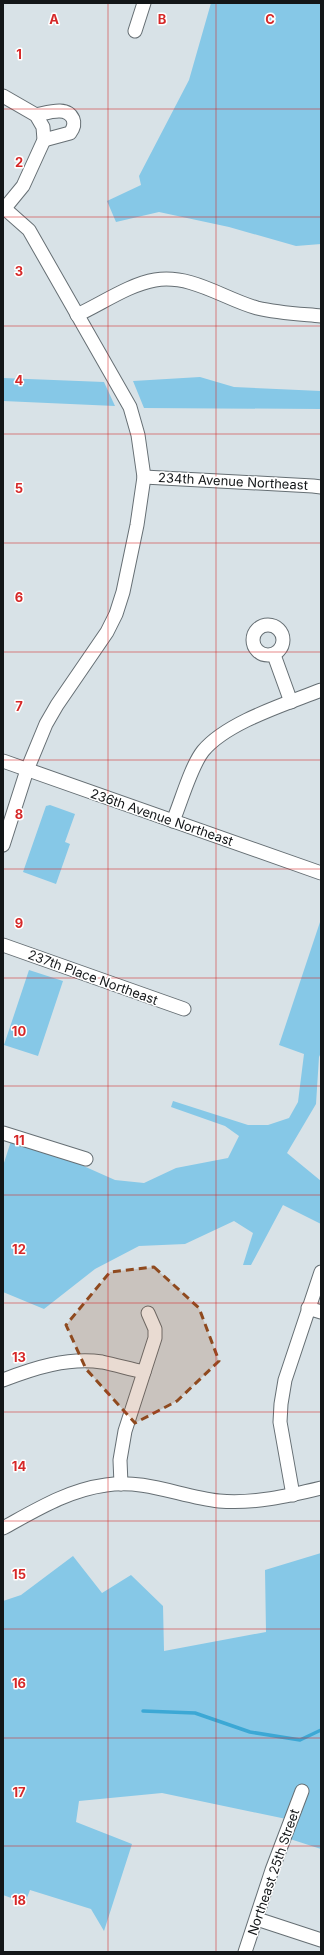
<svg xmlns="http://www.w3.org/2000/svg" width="324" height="1955" font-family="Inter,sans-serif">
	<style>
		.green { fill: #86c8e7 }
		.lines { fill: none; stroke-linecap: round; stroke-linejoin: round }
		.stream { stroke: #3ca8d5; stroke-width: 3.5 }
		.minor-casing { stroke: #666f74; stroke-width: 15 }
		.minor { stroke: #fff; stroke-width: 13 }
		.marked { fill: #8f4a1f; fill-opacity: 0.2; stroke: #8f4a1f; stroke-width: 3; stroke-dasharray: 8 5; stroke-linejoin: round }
		.grid { fill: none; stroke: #d62828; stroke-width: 1; stroke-opacity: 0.55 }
		.labels { text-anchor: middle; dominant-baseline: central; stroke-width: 3; stroke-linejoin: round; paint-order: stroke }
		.street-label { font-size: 13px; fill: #131618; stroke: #fff }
		.grid-label { font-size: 13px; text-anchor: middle; font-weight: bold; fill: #d62828; stroke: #fff; stroke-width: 3; stroke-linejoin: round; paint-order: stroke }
	</style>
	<rect width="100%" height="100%" fill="#d8e2e7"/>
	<g class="green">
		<polygon points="211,3 321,3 321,244 296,246 229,227 159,212 116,222 107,201 141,185 139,176 189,80"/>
		<polygon points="200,377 234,387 321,391 321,409 144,408 133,381"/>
		<polygon points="3,378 104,382 115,406 3,401"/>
		<polygon points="50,805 75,814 65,842 70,844 56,884 23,872 46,806"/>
		<polygon points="321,919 321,1053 319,1057 316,1104 287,1153 321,1181 321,1224 283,1205 251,1265 243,1265 253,1233 234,1221 185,1244 139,1246 95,1269 44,1309 3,1292 3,1166 11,1141 79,1164 115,1180 144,1183 176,1168 228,1158 239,1136 225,1126 171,1107 173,1101 248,1125 268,1125 289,1118 298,1102 304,1054 279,1045"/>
		<polygon points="29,970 63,981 38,1056 4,1045"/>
		<polygon points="321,1553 321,1849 290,1839 296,1821 162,1793 79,1801 76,1822 132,1844 104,1931 91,1909 30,1890 25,1903 3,1895 3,1601 21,1595 73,1556 102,1593 131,1575 163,1606 164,1651 266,1632 265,1570"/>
	</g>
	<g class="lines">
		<polyline class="stream" points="143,1711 195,1713 250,1732 300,1740 321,1730"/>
		<defs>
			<g id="minor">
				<polyline points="135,31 144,3"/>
				<polyline points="3,96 36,115 43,127 44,140 23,186 5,208"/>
				<path d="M36,115c11,-2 31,-10 37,4 2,5 0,10 -3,14l-26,7"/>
				<polyline points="3,207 29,230 130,407 138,435 144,477 137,525 123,592 116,614 107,632 57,705 46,724 27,770 3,845"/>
				<path d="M77,315c24,-11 53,-31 78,-35 37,-6 69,19 102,28 21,5 43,6 64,8"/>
				<polyline points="144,477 313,486 321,487"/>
				<circle cx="268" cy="640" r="15"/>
				<polyline points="274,655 291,702"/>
				<polyline points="3,761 321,873"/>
				<path d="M173,821c8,-19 18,-55 30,-70 24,-29 83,-47 118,-61"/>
				<polyline points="3,945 184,1009"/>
				<polyline points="3,1133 86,1159"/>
				<polyline points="308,1308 321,1312"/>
				<path d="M3,1380c31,-12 65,-23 99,-18 14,3 28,7 42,10"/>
				<polyline points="121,1484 120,1460 125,1431 155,1338 155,1329 148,1313"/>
				<polyline points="293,1495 280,1422 281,1404 285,1380 321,1272"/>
				<path d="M3,1528c33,-18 65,-38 103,-43 40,-6 75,12 113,16 35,3 69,-5 102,-13"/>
				<polyline points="257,1919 321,1940"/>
				<polyline points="245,1952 272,1870 302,1791"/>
			</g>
		</defs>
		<use href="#minor" class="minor-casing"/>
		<use href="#minor" class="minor"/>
	</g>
	<path class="marked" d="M154,1267l45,41 20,53 -42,40 -42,22 -49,-54 -20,-44 44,-53z"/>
	<path class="grid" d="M108,3v1949M216,3v1949M3,109h318M3,217h318M3,326h318M3,434h318M3,543h318M3,652h318M3,760h318M3,869h318M3,978h318M3,1086h318M3,1195h318M3,1303h318M3,1412h318M3,1521h318M3,1629h318M3,1738h318M3,1846h318"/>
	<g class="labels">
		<g class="street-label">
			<text transform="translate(233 481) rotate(3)">234th Avenue Northeast</text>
			<text transform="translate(162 817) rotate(19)">236th Avenue Northeast</text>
			<text transform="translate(93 977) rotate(20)">237th Place Northeast</text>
			<text transform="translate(273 1872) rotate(-71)">Northeast 25th Street</text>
		</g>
	</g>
	<g class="grid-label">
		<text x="54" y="24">A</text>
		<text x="162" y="24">B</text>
		<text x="270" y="24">C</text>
		<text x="19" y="59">1</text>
		<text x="19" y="167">2</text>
		<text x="19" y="276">3</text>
		<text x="19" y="385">4</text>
		<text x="19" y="493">5</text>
		<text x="19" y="602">6</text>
		<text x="19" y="711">7</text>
		<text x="19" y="819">8</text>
		<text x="19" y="928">9</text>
		<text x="19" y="1036">10</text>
		<text x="19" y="1145">11</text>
		<text x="19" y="1254">12</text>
		<text x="19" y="1362">13</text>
		<text x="19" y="1471">14</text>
		<text x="19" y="1579">15</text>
		<text x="19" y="1688">16</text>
		<text x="19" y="1797">17</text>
		<text x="19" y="1905">18</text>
	</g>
	<rect width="324" height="1955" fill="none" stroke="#131618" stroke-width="8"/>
</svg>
